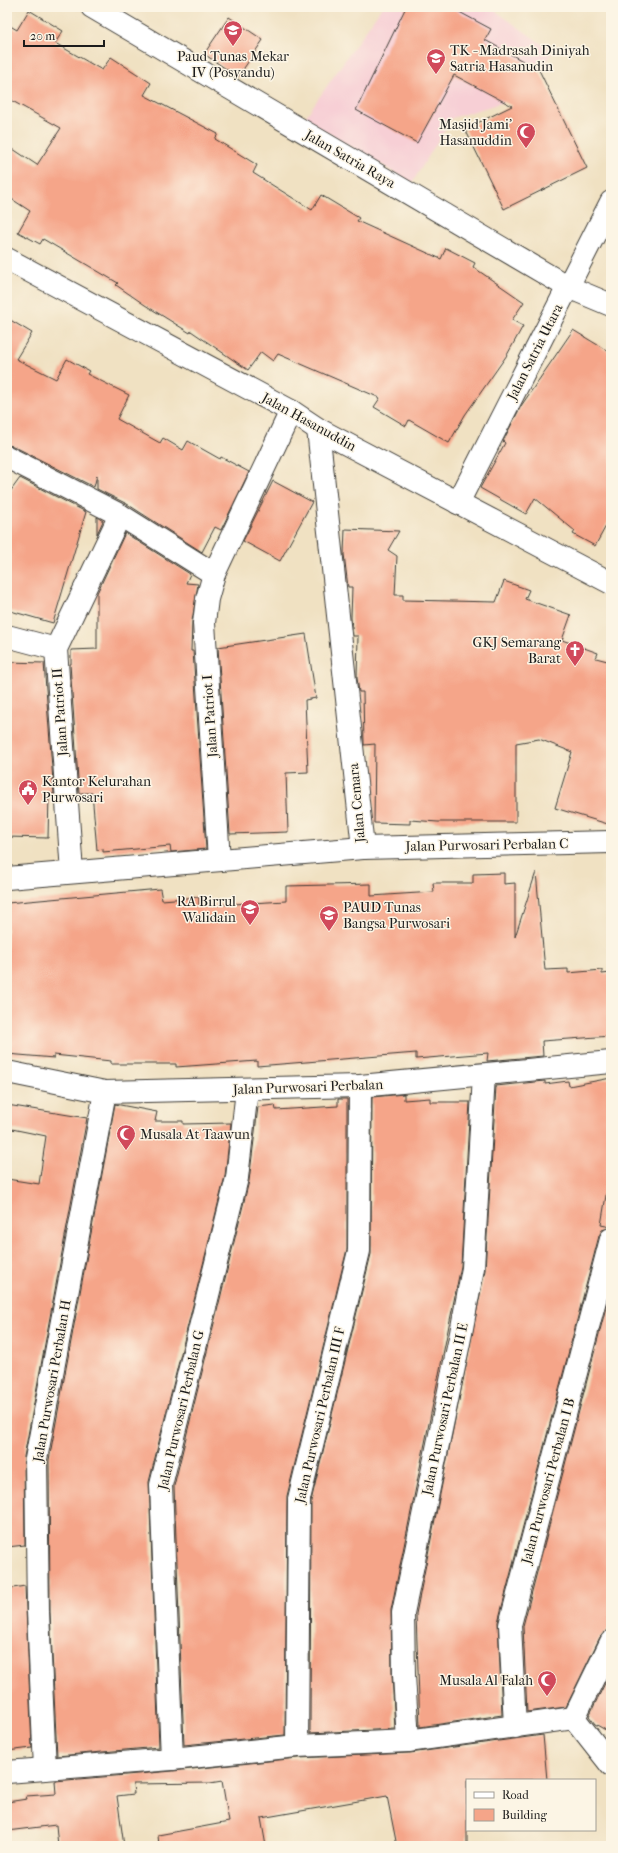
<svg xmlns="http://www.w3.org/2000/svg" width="618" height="1853" font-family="'IM FELL French Canon',serif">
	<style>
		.built { fill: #f7cfd5 }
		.building { fill: #f5a589 }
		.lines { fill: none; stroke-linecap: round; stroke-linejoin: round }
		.street-casing { stroke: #3c3a35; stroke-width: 24 }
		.secondary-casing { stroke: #3c3a35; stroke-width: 24 }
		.street { stroke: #fff; stroke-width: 22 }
		.secondary { stroke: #fff; stroke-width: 22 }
		.labels { text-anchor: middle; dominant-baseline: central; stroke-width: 3; stroke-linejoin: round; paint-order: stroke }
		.poi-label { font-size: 14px; fill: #1c1c1c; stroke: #fcf5e5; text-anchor: start }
		.street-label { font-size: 14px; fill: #1c1c1c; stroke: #fcf5e5 }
	</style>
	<rect width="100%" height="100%" fill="#fcf5e5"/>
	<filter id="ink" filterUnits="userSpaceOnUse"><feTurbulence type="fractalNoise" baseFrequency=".025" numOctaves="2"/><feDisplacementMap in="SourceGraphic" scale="8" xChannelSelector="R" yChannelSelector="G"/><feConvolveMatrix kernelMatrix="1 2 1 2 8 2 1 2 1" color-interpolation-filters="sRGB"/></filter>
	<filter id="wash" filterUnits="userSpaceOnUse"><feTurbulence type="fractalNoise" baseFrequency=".012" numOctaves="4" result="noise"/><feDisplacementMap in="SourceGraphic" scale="16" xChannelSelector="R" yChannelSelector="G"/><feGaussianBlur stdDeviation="0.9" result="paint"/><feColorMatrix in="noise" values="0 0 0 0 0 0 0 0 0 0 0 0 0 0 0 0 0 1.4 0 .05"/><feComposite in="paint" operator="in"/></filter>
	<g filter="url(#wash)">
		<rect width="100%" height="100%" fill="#f0e1c2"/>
		<polygon class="built" points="382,7 490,7 553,52 520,97 452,118 412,183 304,119"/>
		<g id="blocks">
			<g class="building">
				<polygon points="406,7 450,7 491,29 485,40 539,70 587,168 504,209 465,129 512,106 454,75 417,143 356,110"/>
				<polygon points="29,10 63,31 55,43 102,70 111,57 151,83 144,95 218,134 215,139 257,165 253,173 312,210 321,195 359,218 357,221 441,259 446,248 475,263 473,267 524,302 512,320 523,326 507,355 465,415 449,443 409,420 406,426 374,407 380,398 278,354 273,361 261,352 248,370 191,331 190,333 145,305 116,285 118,283 43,239 40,244 18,232 30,211 7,196 7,145 37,165 61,128 7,98 7,24 17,30"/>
				<polygon points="229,17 263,40 238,77 204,54"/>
				<polygon points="7,318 32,333 16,359 56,379 67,359 89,371 87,374 129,395 117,419 160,443 163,438 183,450 188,441 220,459 221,457 249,472 221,530 215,527 202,552 127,504 97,489 97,475 94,487 13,446 7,445"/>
				<polygon points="573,330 611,353 611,517 595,546 573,534 575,531 535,498 526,514 480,488 505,443 503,441 521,406"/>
				<polygon points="20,478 86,512 53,623 7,610 7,496"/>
				<polygon points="273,481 312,502 280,561 243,541"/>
				<polygon points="97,517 103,521 97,534"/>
				<polygon points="345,529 399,531 388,550 397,556 395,595 403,595 403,600 496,602 504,581 529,590 525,599 571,615 562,640 598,653 596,658 611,662 611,825 555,808 572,752 539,739 516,743 516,822 438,822 410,820 410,824 374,823 375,744 364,745 363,692 359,692 357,678 358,636 353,636 351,618 352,587 348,587 344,554"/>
				<polygon points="125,533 190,574 186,583 198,584 192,621 191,651 193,651 206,849 171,852 170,846 103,852 103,849 97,850 92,793 79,793 70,664 71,664 71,650 97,649 97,593"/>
				<polygon points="306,634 316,698 305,700 308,772 286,773 288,832 230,834 218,647"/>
				<polygon points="7,662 44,663 54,794 49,794 48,838 7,837"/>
				<polygon points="536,872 545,970 568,969 568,973 602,970 602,974 611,973 611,1036 542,1041 543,1056 487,1061 488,1053 416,1059 416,1053 257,1066 257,1061 176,1067 176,1064 111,1064 111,1061 54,1055 54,1058 7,1054 7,903 160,889 162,900 199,897 199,906 286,901 286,886 371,884 371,896 434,892 433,883 473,883 473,874 504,873 504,884 515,883 515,937"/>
				<polygon points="611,1078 611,1172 610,1172 601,1225 611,1227 602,1230 599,1236 498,1622 502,1715 420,1727 416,1614 485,1270 496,1086 545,1081 545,1084 568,1081 569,1086"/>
				<polygon points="404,1094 404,1100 430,1098 430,1102 470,1102 461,1266 391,1610 392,1675 395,1729 310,1733 311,1501 371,1254 372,1097"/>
				<polygon points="338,1099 347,1099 347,1249 287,1496 285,1735 184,1745 174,1486 249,1181 258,1107 275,1105 276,1110 338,1106"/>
				<polygon points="115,1104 157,1112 155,1121 183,1121 183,1124 231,1123 225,1176 149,1482 159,1747 57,1756 50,1612 49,1460"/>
				<polygon points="7,1105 87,1118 24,1457 25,1545 7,1547 7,1179 39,1184 46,1136 7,1128"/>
				<polygon points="611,1288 611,1622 608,1630 600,1637 566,1707 527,1712 523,1626"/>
				<polygon points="25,1586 32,1748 7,1751 7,1589"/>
				<polygon points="611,1671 611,1733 595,1724 589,1716"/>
				<polygon points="543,1735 547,1780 467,1780 467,1846 397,1846 387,1796 261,1818 266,1846 159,1846 158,1835 229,1822 222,1781 210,1783 133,1784 134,1794 117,1796 124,1846 58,1846 56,1825 7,1831 7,1802 27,1799 26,1796 56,1794 55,1781 173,1771 298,1758 410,1753"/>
			</g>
		</g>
	</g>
	<g filter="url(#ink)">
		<use href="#blocks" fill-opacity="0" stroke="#3c3a35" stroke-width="1"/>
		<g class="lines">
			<defs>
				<g id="street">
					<polyline points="92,7 568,287 611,305"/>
					<polyline points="318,429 363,848"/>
					<polyline points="7,457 120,515 214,574"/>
					<polyline points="458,503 611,202"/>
					<polyline points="7,636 56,649"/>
					<polyline points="219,860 204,623 207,599 214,574 291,411"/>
					<polyline points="72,872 56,649 120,515"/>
					<polyline points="7,878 363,848 611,842"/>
					<polyline points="7,1072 105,1092 360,1086 611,1062"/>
					<polyline points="574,1718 611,1642"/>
					<polyline points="574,1718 611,1765"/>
					<polyline points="515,1727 510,1625 611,1239"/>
					<polyline points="408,1741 404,1675 403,1613 461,1333 473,1268 484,1075"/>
					<polyline points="297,1746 299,1499 359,1251 360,1086"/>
					<polyline points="172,1759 161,1485 237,1178 247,1090"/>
					<polyline points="45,1769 38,1612 36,1459 105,1092"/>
					<polyline points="7,1772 172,1759 297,1746 408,1741 574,1718"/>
				</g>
				<polyline id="secondary" points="7,259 291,411 318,429 611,583"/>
			</defs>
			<use href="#street" class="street-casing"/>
			<use href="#secondary" class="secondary-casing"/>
			<use href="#street" class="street"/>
			<use href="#secondary" class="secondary"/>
		</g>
	</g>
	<defs>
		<symbol id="school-pin" viewBox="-11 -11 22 30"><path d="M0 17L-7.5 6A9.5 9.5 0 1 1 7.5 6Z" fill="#d1495b" stroke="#fcf5e5"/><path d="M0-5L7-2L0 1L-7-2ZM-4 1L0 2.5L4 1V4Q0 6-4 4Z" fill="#fff"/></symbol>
		<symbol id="mosque-pin" viewBox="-11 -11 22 30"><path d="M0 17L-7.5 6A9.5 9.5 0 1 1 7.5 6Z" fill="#d1495b" stroke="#fcf5e5"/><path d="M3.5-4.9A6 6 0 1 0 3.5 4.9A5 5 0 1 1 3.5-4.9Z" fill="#fff"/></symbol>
		<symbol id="church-pin" viewBox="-11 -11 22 30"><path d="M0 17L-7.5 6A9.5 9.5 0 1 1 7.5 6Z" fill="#d1495b" stroke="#fcf5e5"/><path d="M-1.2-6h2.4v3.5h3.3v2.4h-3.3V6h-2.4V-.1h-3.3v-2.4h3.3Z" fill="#fff"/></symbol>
		<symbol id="civic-pin" viewBox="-11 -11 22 30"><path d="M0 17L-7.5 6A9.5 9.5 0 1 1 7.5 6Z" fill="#d1495b" stroke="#fcf5e5"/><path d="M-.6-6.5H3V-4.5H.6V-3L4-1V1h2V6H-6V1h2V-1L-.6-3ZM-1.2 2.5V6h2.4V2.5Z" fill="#fff"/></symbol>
	</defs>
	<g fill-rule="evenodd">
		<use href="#school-pin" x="222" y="19" width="22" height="30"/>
		<use href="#school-pin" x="425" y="47" width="22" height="30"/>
		<use href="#mosque-pin" x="515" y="121" width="22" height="30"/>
		<use href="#church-pin" x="564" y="639" width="22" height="30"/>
		<use href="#civic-pin" x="17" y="778" width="22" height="30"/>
		<use href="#school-pin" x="239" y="898" width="22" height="30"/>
		<use href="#school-pin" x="318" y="904" width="22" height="30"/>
		<use href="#mosque-pin" x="115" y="1123" width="22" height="30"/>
		<use href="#mosque-pin" x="536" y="1669" width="22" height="30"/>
	</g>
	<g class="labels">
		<g class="poi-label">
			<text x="450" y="50">TK - Madrasah Diniyah<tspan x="450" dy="16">Satria Hasanudin</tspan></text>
			<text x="233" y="56" text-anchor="middle">Paud Tunas Mekar<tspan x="233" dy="16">IV (Posyandu)</tspan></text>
			<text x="512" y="124" text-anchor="end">Masjid Jami'<tspan x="512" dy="16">Hasanuddin</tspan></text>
			<text x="561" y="642" text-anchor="end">GKJ Semarang<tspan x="561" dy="16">Barat</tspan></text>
			<text x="42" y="781">Kantor Kelurahan<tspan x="42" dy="16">Purwosari</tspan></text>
			<text x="236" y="901" text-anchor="end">RA Birrul<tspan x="236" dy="16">Walidain</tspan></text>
			<text x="343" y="907">PAUD Tunas<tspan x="343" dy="16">Bangsa Purwosari</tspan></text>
			<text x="140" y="1134">Musala At Taawun</text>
			<text x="533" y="1680" text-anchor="end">Musala Al Falah</text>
		</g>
		<g class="street-label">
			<text transform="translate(350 159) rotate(30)">Jalan Satria Raya</text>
			<text transform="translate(535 352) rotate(-63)">Jalan Satria Utara</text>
			<text transform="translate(309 422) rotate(29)">Jalan Hasanuddin</text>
			<text transform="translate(60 712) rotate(-94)">Jalan Patriot II</text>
			<text transform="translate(210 716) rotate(-94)">Jalan Patriot I</text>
			<text transform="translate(357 803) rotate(-95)">Jalan Cemara</text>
			<text transform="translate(487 845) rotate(-1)">Jalan Purwosari Perbalan C</text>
			<text transform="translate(308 1087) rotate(-2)">Jalan Purwosari Perbalan</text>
			<text transform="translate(52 1381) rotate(-80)">Jalan Purwosari Perbalan H</text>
			<text transform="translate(445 1409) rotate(-78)">Jalan Purwosari Perbalan II E</text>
			<text transform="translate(181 1410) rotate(-77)">Jalan Purwosari Perbalan G</text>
			<text transform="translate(320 1415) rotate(-77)">Jalan Purwosari Perbalan III F</text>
			<text transform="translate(548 1481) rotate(-75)">Jalan Purwosari Perbalan I B</text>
		</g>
	</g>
	<rect width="618" height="1853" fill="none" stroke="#fcf5e5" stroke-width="24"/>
	<rect x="466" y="1779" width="130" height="52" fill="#fcf5e5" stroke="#a29e95"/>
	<rect x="474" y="1792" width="20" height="6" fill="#ffffff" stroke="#a29e95"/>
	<text x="502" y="1799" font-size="12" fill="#1c1c1c">Road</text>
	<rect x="474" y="1809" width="20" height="12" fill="#f5a589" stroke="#a29e95"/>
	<text x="502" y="1819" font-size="12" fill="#1c1c1c">Building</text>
	<path d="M24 40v6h80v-6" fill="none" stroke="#1c1c1c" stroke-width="2"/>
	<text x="30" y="40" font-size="12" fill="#1c1c1c" stroke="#fcf5e5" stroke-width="3" paint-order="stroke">20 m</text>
</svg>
